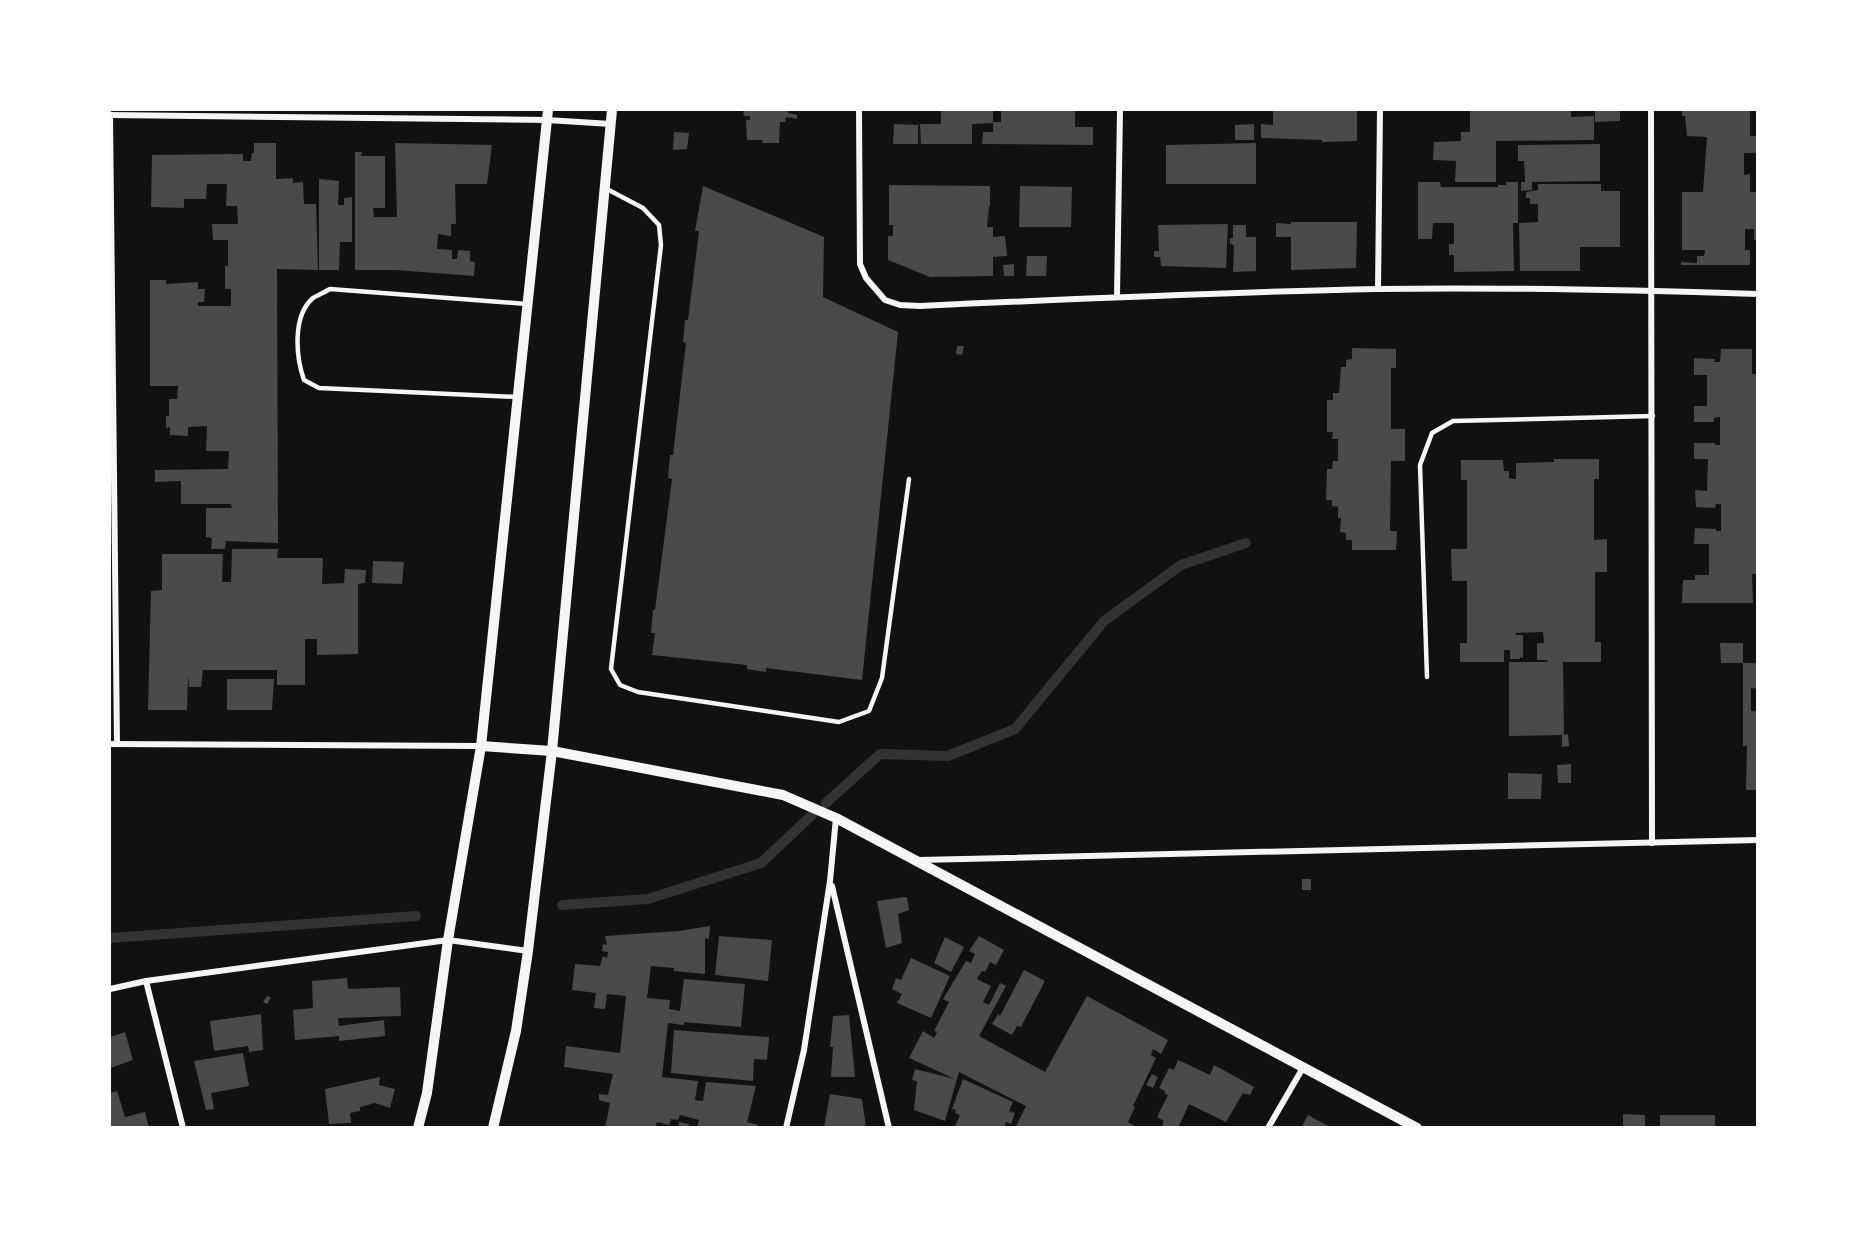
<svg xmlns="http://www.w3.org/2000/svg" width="1867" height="1237" font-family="'Varela Round',sans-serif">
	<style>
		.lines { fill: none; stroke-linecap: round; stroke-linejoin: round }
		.stream { stroke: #333; stroke-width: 10 }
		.building { fill: #4a4a4a }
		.service { stroke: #f5f5f5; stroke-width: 4.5 }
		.minor { stroke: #f5f5f5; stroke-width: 6 }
		.tertiary { stroke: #f5f5f5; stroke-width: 10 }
	</style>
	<rect width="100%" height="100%" fill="#111"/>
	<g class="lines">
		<g class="stream">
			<polyline points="826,803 880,754 948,756 1015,729 1104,621 1181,565 1246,543"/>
			<polyline points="562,905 648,899 761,863 812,815"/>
			<polyline points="110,938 416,916"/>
		</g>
	</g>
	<g class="building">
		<polygon points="743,110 788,110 788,113 797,115 797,119 786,117 785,122 780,122 779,143 763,143 762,140 747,140 746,120 750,120 750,116 744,116"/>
		<polygon points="941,110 993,110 993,122 1001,122 1001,110 1075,110 1075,127 1093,127 1093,145 982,144 983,132 993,132 993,123 972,124 972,144 921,144 920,124 941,124"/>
		<polygon points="1273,110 1357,110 1357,141 1322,142 1322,140 1261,138 1261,124 1273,125"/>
		<polygon points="1470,110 1571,110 1571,117 1594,116 1594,140 1496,141 1496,182 1455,182 1456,161 1433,160 1434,142 1461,141 1461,132 1470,132"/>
		<polygon points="1595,110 1620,110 1620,121 1595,122"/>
		<polygon points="1682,110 1750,110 1750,136 1758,136 1758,153 1744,153 1744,175 1750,174 1750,192 1758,192 1758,240 1754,240 1754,229 1745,229 1745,250 1750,250 1750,265 1681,265 1681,262 1697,263 1697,256 1704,256 1705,250 1682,250 1682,192 1703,192 1707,137 1687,136 1685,116 1682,116"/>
		<polygon points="894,124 918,125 918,144 893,144"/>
		<polygon points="1254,124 1254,140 1235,140 1235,125"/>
		<polygon points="674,132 689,133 687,149 673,150"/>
		<polygon points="254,143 276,143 276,179 293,178 293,183 303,182 304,204 316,204 318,270 277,269 278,543 226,541 225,549 211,549 212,538 206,537 206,508 232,508 231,504 181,504 181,481 155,482 155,470 228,469 229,451 206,451 207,426 188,427 188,436 170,435 170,427 166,428 166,416 169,416 169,399 177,399 178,386 150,386 150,280 166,280 166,284 198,282 198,289 205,289 204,302 198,302 198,306 231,306 231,289 225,289 225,266 228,266 228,240 213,240 212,224 238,224 237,206 226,206 227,184 207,184 206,199 184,199 184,208 151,207 152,155 243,154 243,161 251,161 252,153 254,153"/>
		<polygon points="395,143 492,145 487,184 455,184 456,224 451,224 451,236 438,234 437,249 452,250 452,259 457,259 458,250 470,251 470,261 475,262 474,276 396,270 355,270 355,152 362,152 361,156 385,156 385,208 373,208 374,217 397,217"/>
		<polygon points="1256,143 1256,184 1166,184 1166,145"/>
		<polygon points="1600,144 1600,181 1532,182 1532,190 1521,191 1521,182 1525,182 1524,161 1518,161 1518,145"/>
		<polygon points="319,179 339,181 338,205 344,205 344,198 352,197 352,242 340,242 339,270 319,270"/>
		<polygon points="1418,182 1440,182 1441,187 1498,187 1498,185 1506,185 1506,182 1518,182 1518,223 1513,223 1514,271 1454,272 1454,255 1449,255 1449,244 1454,244 1454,223 1433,223 1432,239 1418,239"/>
		<polygon points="1538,184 1601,184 1601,191 1620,191 1620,247 1580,247 1580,271 1520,271 1519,223 1538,222 1538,204 1530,204 1530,198 1526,198 1526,192 1538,190"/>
		<polygon points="889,185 990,186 990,207 989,206 987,227 993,227 993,237 1005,236 1007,256 993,257 993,276 930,277 888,260 888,236 893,236 893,225 889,225"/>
		<polygon points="703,186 824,237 823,297 898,332 862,680 766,668 766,672 747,669 747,665 652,655 655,633 651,633 653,610 655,610 672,479 668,478 670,455 673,455 686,343 683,342 685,320 688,320 699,231 695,231"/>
		<polygon points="1020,186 1072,187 1071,227 1019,227"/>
		<polygon points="1291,222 1357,222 1356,268 1291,270 1291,237 1276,237 1276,223 1291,224"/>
		<polygon points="1228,224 1226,268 1161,266 1160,257 1154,257 1154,251 1159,251 1158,225"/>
		<polygon points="1233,225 1246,225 1246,237 1256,237 1256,271 1233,272 1234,245 1230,244 1230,238 1233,238"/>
		<polygon points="1027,256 1047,256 1046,276 1026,276"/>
		<polygon points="1014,264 1014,276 1004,276 1003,265"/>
		<polygon points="957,346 964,346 962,355 956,354"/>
		<polygon points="1352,348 1396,349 1396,368 1391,368 1391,429 1405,429 1405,461 1391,461 1390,531 1397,531 1396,550 1352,550 1352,540 1346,540 1346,533 1340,532 1341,518 1338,518 1338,507 1332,506 1332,500 1326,500 1327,469 1332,469 1333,461 1338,461 1338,439 1332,439 1333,432 1327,432 1327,400 1333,400 1333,393 1339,393 1341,367 1346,367 1346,360 1352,359"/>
		<polygon points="1721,349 1752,349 1752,374 1758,374 1758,574 1752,574 1753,603 1682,603 1683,580 1695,580 1695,575 1709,575 1709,544 1694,544 1695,528 1716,529 1716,531 1721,531 1721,504 1716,504 1715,508 1696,507 1695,490 1707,491 1708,459 1694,459 1694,443 1715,443 1715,445 1720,445 1720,417 1714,418 1714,422 1694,422 1694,406 1707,406 1707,375 1694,375 1694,358 1715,359 1714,362 1720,362"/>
		<polygon points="1554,459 1599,459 1599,479 1594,479 1594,540 1607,539 1607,572 1595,572 1595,642 1601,642 1601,662 1563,662 1564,735 1568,734 1569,746 1562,747 1562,735 1509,736 1509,662 1547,662 1548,660 1537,660 1537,643 1544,643 1543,632 1515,633 1516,635 1523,635 1523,658 1520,657 1520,659 1510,659 1510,650 1504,650 1504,662 1460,662 1460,643 1467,643 1467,581 1452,581 1451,549 1467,549 1467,480 1461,480 1461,460 1503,460 1504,471 1509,471 1509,478 1514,479 1516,479 1516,463 1554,462"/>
		<polygon points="232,549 278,549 277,558 323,558 322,584 344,583 345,569 366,570 365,583 358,584 358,654 317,655 317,639 305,639 305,685 277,685 277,670 203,670 201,687 189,687 188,676 187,710 148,710 151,591 162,590 162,554 223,554 222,582 231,582"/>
		<polygon points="373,561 404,562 402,584 372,583"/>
		<polygon points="1720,643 1743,643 1743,663 1721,663"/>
		<polygon points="1743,663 1758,663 1758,689 1751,688 1751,711 1758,711 1758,790 1746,790 1747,746 1743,746"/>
		<polygon points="227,679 274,679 272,710 227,710"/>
		<polygon points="1571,764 1571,783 1558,783 1557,765"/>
		<polygon points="1508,773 1542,774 1541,799 1508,799"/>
		<rect x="1302" y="879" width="9" height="11"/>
		<polygon points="905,897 907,898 909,910 898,914 902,943 886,948 877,901"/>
		<polygon points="710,926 709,939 705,938 705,974 674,971 674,968 651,966 647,998 670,1000 669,1009 680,1011 684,979 745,984 741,1027 684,1022 684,1025 668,1023 662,1077 698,1081 695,1100 703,1101 706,1082 756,1086 747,1122 758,1125 757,1128 697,1128 699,1120 680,1115 678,1120 671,1119 669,1125 657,1122 655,1128 605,1128 610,1103 599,1100 599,1094 608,1095 613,1074 564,1067 566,1046 620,1053 626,996 607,994 605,1009 594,1008 596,993 572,990 575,964 600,966 603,956 607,958 608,952 602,951 603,944 607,945 605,936 679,931"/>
		<polygon points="719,936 772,940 768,981 715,975"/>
		<polygon points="979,936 1004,950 996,965 990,962 985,972 982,971 977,979 991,986 983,1002 989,1005 1000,983 1006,986 979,1036 1045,1072 1087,996 1168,1040 1161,1054 1153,1049 1151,1055 1156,1058 1133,1106 1135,1107 1128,1122 1138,1128 1015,1128 1026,1106 959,1072 945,1121 914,1110 917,1081 912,1080 915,1069 955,1079 909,1058 923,1031 934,1038 937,1032 934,1031 949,1002 943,999 966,961 971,963 975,954 969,951"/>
		<polygon points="945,937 964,947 951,972 934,963"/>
		<polygon points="911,958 950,976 931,1018 897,1003 902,994 892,989 896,978 901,980"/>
		<polygon points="1024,970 1045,981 1021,1027 1017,1026 1012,1035 992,1024 998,1014 1000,1016"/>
		<polygon points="347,978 348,989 400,987 401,1016 338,1018 339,1026 384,1020 385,1036 339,1041 339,1036 295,1040 293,1010 313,1008 312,981"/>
		<polygon points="267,996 271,998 267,1004 263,1002"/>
		<polygon points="261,1014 263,1050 249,1052 248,1046 214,1051 210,1021"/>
		<polygon points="849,1015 855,1077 831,1077 833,1047 830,1047 833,1016"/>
		<polygon points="674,1030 769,1037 767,1060 754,1059 753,1081 671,1073"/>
		<polygon points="125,1032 133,1060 110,1068 110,1037"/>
		<polygon points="243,1053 249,1086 211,1093 214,1109 206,1110 194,1061"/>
		<polygon points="1178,1060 1210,1075 1214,1065 1254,1087 1250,1095 1243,1093 1226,1122 1189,1104 1178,1128 1166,1128 1162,1125 1164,1121 1157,1117 1168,1095 1164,1093 1165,1091 1159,1088 1169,1068 1174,1070"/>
		<polygon points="1152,1074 1158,1077 1153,1088 1146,1085"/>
		<polygon points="380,1077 379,1085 395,1089 390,1108 375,1103 360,1107 360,1111 350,1113 351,1123 329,1124 325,1089"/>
		<polygon points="963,1079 1013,1102 1009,1111 1015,1113 1011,1124 1006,1122 1004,1128 954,1128 960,1115 955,1113 956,1110 952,1109"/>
		<polygon points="117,1091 125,1117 145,1112 149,1128 110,1128 110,1093"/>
		<polygon points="830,1094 862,1099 866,1128 824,1128"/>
		<polygon points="1623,1114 1645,1115 1645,1128 1623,1128"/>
		<polygon points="1308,1115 1332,1128 1301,1128"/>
		<rect x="1660" y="1115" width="55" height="13"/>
		<polygon points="679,1122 689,1124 688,1128 678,1128"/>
	</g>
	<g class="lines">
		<g class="service">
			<polyline points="605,188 643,208 659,225 661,245 611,669 620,685 638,692 839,722 869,711 882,678 909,479"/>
			<path d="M518,397l-199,-9 -15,-8c-8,-23 -12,-64 9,-82 5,-3 12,-6 17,-9l197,15"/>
			<polyline points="1427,677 1420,465 1432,433 1453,421 1653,416"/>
		</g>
		<g class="minor">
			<path d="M859,110l1,154 6,14 19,22 15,5 20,1c152,-7 305,-14 457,-17 127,-2 254,1 381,5"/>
			<polyline points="1651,110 1652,843"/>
			<polyline points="110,115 117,744"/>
			<polyline points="110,115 547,120 611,124"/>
			<polyline points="1378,289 1380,110"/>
			<polyline points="1117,297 1120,110"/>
			<polyline points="110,744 481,746"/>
			<polyline points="919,860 1758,840"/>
			<polyline points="832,886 889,1128"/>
			<polyline points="146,981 183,1128"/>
			<polyline points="110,989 146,981 448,940 528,951"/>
			<polyline points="786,1128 804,1050 830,881 836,818"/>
			<polyline points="1268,1128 1304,1066"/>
		</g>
		<g class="tertiary">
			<polyline points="481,746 552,751 783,795 836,818 1417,1128"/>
			<polyline points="418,1128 427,1093 448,940 481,746 548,110"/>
			<polyline points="493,1128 516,1031 528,951 552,751 612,110"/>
		</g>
	</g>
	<rect width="1867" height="1237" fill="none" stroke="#ffffff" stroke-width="222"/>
</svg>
